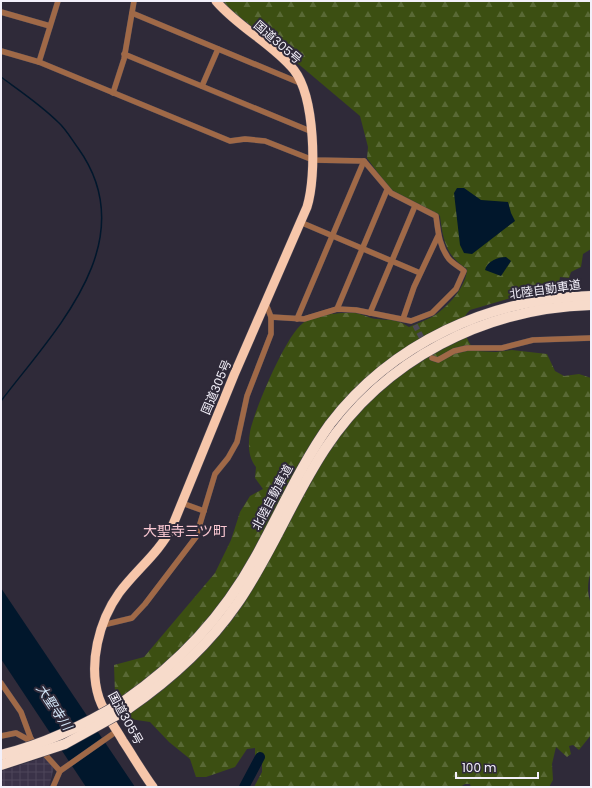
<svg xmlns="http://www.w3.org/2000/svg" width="592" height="788" font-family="Poppins,'Noto Sans JP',sans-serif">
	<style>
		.industrial { fill: url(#industrial-grid) }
		.forest { fill: url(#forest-firs) }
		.water { fill: #01172c }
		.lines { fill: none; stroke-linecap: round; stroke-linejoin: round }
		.stream { stroke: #01172c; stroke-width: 1.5 }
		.river { stroke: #01172c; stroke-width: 10 }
		.minor-tunnel { stroke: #4c4856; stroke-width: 5.5; stroke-dasharray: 5.5 3; stroke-linecap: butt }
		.minor-casing { stroke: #4a4654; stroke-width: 6 }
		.trunk-casing { stroke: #4a4654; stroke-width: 10 }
		.motorway-casing { stroke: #4a4654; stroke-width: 11 }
		.minor { stroke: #a06947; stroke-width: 5.5 }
		.trunk { stroke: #f6c6aa; stroke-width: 9 }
		.motorway { stroke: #f7dbcb; stroke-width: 10 }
		.motorway-bridge-casing { stroke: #4a4654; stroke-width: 11; stroke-linecap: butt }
		.motorway-bridge { stroke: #f7dbcb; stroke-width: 10 }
		.labels { text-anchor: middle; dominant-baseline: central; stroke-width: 4; stroke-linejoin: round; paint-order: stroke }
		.street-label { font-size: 12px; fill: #f3f0fa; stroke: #2f2a39 }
		.water-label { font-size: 13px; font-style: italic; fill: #d4e6f8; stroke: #2f2a39 }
		.quarter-label { font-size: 14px; fill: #fbc8d3; stroke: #2f2a39 }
	</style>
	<defs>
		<pattern id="industrial-grid" width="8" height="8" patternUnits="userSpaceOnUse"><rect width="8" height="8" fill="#3a3248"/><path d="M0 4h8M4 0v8" fill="none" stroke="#4d465a"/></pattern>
		<pattern id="forest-firs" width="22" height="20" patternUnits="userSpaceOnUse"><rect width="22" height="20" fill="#3c4f12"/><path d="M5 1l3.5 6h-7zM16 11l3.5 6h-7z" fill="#596935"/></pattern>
	</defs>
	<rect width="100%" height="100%" fill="#2f2a39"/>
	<polygon class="industrial" points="45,757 54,767 49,787 1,787 1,771"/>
	<path class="forest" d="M223,1h368v248l-8,5 -2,13 -10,5 -2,6 -9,-1 -1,6 -8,5 -1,3 -22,2 -58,17c-13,12 -4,29 5,41l21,1 16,-2 35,4 8,17 9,5 15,-2 12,4v194c-4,11 -4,21 0,32v131l-12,15 -6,-5 -4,1 2,8 -4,3 -11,-10 -4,17 1,16 -4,7h-78l-1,-3h-5l-5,3h-206l8,-15v-11l-7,-4v-9l-8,1 -12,18 -29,10h-10l-6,-18 -21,-17 -19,-20 -20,-3 -15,-25 -1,-29 30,-8 71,-84 16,-33 9,-28 10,-16 13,-7 -8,-11 1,-11c-8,-10 -8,-23 -6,-35 4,-21 36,-97 53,-109 10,-8 40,-11 53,-10 5,1 10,3 15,5 17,4 21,-2 38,9 9,-4 21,-8 29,-14 13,-10 28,-27 29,-44 -21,-13 -24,-29 -27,-53l-2,-2 -35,-17 -14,-9 -22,-30 1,-11 -8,-31 -83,-70 -44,-34z"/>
	<g class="water">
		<polygon points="457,188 464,188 481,200 508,202 511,213 515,221 472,254 464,253 460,245 454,193"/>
		<path d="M506,257l5,4 -10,15 -16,-6c2,-9 13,-13 21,-13z"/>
		<polygon points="1,588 135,787 86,787 1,659"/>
	</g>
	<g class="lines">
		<path class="stream" d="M1,77c19,14 40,28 57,45 8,7 14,18 20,26 67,93 -23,182 -77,253"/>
		<polyline class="river" points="244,787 260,757"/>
		<polyline class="minor-tunnel" points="415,325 425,344"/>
		<defs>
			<g id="minor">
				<polyline points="1,12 50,26"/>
				<polyline points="132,13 300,83"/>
				<path d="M1,51l38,11 191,79 15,-2 20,2 48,19 51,1 27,32 45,23c2,15 3,30 13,43 4,5 10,7 15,12l-8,18 -24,24 -21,8 -55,-11 -19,-1 -33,10 -33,-2"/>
				<polyline points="124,54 310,131"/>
				<polyline points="39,62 58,1"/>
				<polyline points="202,86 218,49"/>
				<polyline points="113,93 124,59 134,1"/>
				<polyline points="300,222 420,273"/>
				<polyline points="337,309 387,190"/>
				<polyline points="370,313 415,206"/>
				<polyline points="297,319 364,161"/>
				<polyline points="403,319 414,287 438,236"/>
				<polyline points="432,358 438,360 454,351 467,348 502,348 533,340 591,338"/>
				<polyline points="182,503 204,511"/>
				<polyline points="103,625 132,618 145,604 196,537 215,474 228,458 237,442 247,396 271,334 271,317 266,304"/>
				<polyline points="1,683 21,712 31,739 60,771"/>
				<polyline points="1,736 16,733 27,739 31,739"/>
				<polyline points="53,787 60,771 117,731"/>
			</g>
			<path id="trunk" d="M153,787c-11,-15 -20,-31 -30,-46 -8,-14 -19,-28 -24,-43 -11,-34 0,-77 20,-105 17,-23 40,-40 53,-66l62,-152 73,-168c10,-32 8,-110 -13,-137 -21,-26 -55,-42 -78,-69"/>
			<g id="motorway">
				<path d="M124,701c54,-37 99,-85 131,-143 25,-45 45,-92 75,-134 62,-81 160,-126 261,-128"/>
				<path d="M128,709c42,-29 80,-63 109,-105 34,-49 55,-105 88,-155 59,-90 160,-141 266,-144"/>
			</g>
		</defs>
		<use href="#minor" class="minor-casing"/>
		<use href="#trunk" class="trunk-casing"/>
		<use href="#motorway" class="motorway-casing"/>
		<use href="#minor" class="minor"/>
		<use href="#trunk" class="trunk"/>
		<use href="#motorway" class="motorway"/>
		<defs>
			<g id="motorway-bridge">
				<path d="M1,755c44,-11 84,-30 123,-54"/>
				<polyline points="1,765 65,744 128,709"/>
			</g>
		</defs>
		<use href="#motorway-bridge" class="motorway-bridge-casing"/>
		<use href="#motorway-bridge" class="motorway-bridge"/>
	</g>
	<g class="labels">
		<g class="street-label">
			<text transform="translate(278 42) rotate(41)">国道305号</text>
			<text transform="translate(545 289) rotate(-8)">北陸自動車道</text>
			<text transform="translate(216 387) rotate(-67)">国道305号</text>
			<text transform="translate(272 497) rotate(-62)">北陸自動車道</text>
			<text transform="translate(126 718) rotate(61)">国道305号</text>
		</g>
		<g class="water-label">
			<text transform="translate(54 707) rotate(56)">大聖寺川</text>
		</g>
		<g class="quarter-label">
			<text x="185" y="531">大聖寺三ツ町</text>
		</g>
	</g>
	<rect width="592" height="788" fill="none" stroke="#f3f0fa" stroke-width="4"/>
	<path d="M456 772v6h82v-6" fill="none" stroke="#f3f0fa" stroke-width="2"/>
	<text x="462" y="772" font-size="12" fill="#f3f0fa" stroke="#2f2a39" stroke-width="3" paint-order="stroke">100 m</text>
</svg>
